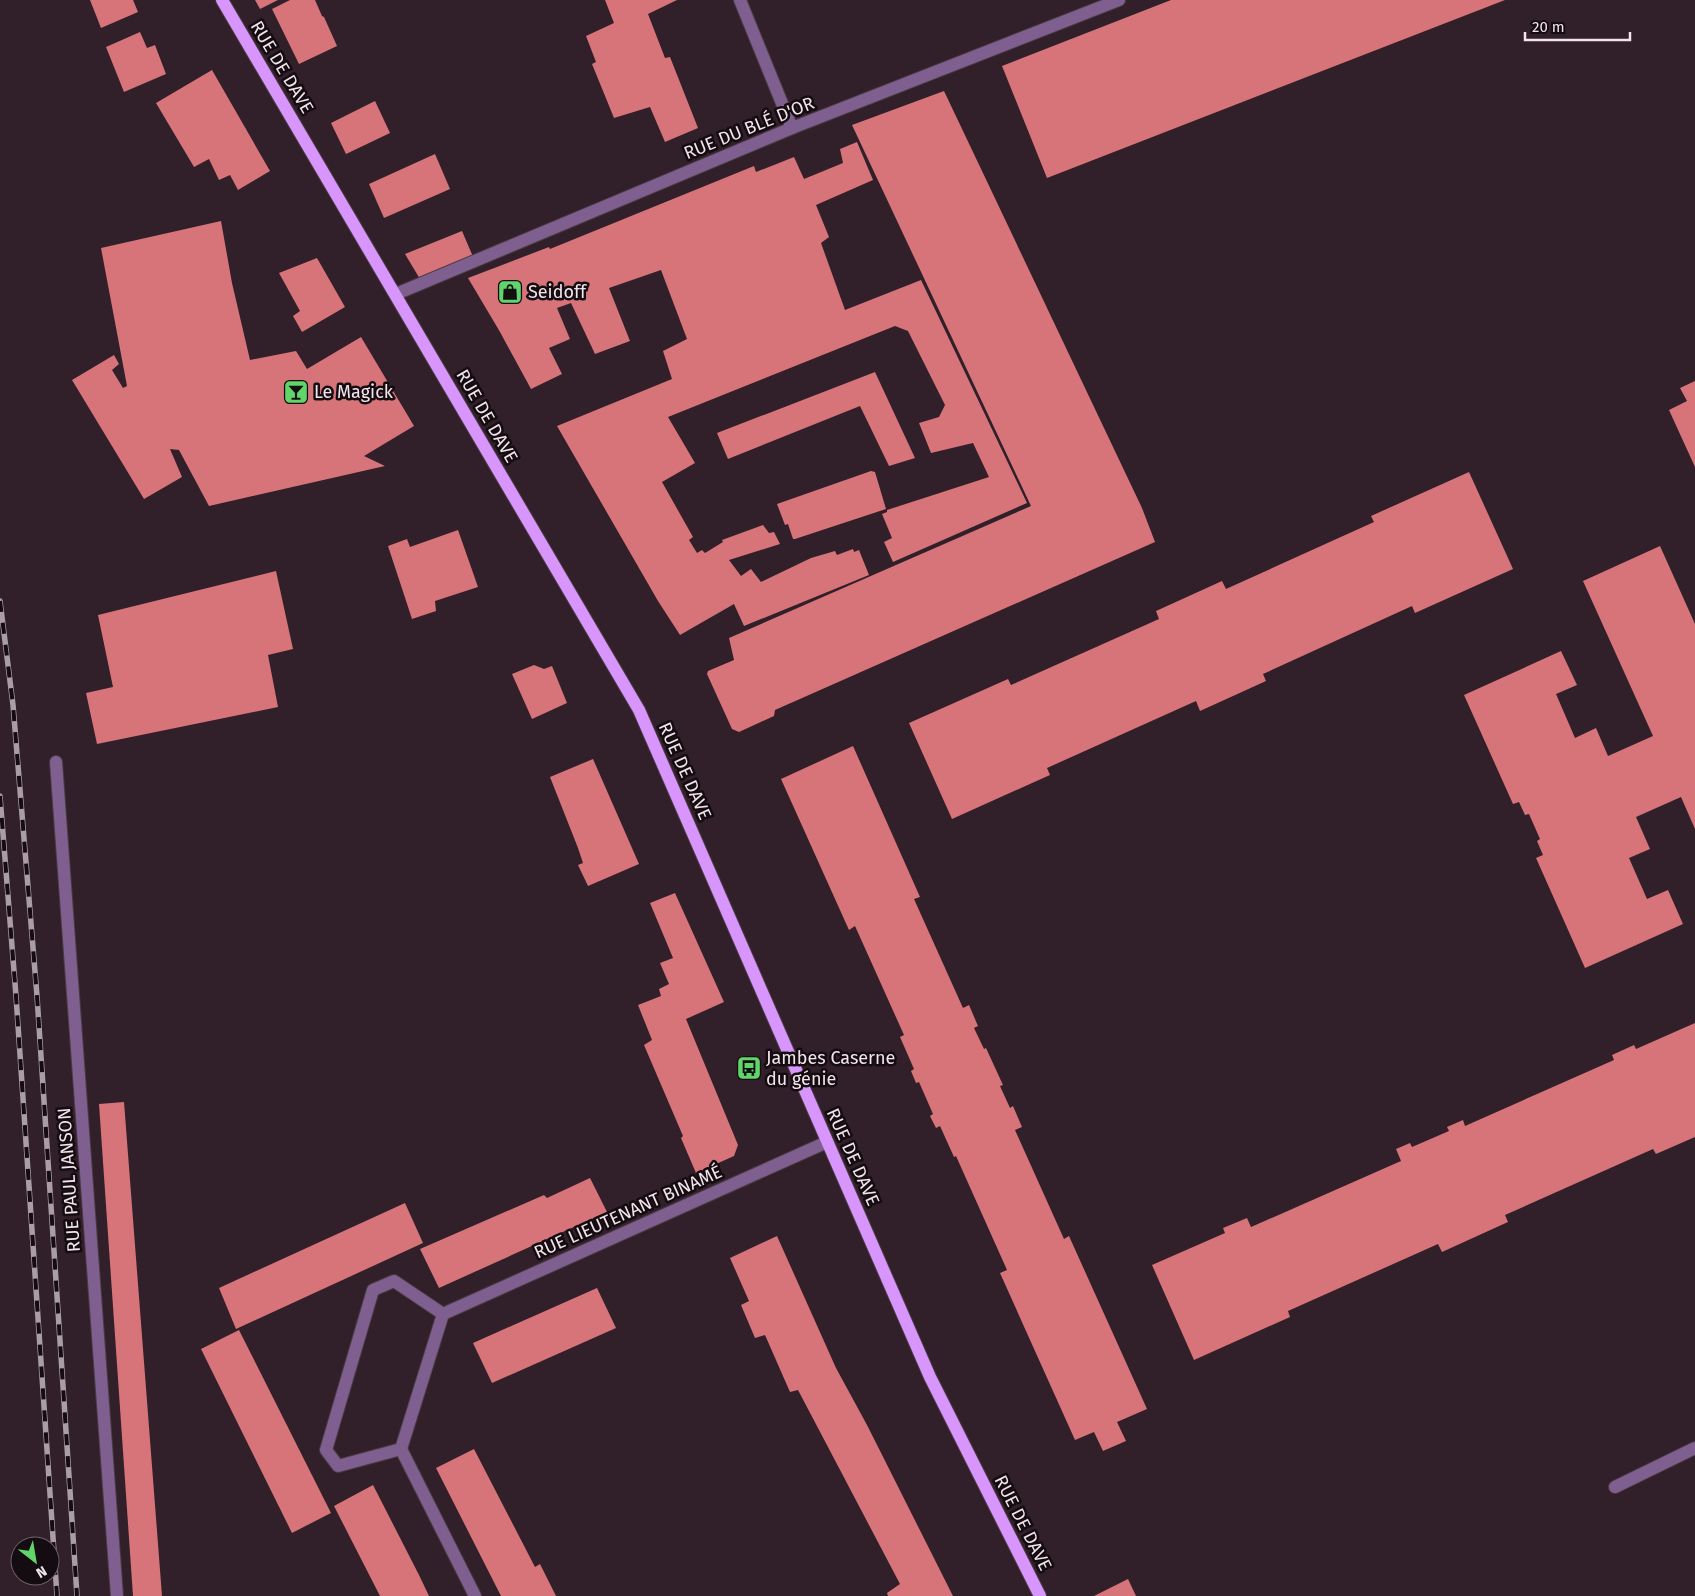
<svg xmlns="http://www.w3.org/2000/svg" width="1695" height="1596" font-family="'Fira Sans',sans-serif">
	<style>
		.building { fill: #d7747a }
		.lines { fill: none; stroke-linecap: round; stroke-linejoin: round }
		.minor-casing { stroke: #4c3b44; stroke-width: 14 }
		.major-casing { stroke: #4c3b44; stroke-width: 14 }
		.minor { stroke: #7e5f8f; stroke-width: 12 }
		.major { stroke: #d896fc; stroke-width: 12 }
		.rail-casing { stroke: #ac9da5; stroke-width: 5.5 }
		.rail { stroke: #140c10; stroke-width: 4; stroke-dasharray: 11; stroke-linecap: butt }
		.labels { text-anchor: middle; dominant-baseline: central; stroke-width: 5; stroke-linejoin: round; paint-order: stroke }
		.street-label { font-size: 18px; fill: #f1e4ea; stroke: #140c10 }
		.poi-label { font-size: 18px; fill: #f1e4ea; stroke: #140c10; text-anchor: start }
	</style>
	<rect width="100%" height="100%" fill="#311f29"/>
	<g class="building">
		<polygon points="90,0 133,0 138,12 101,28"/>
		<polygon points="255,0 278,0 260,9"/>
		<polygon points="290,0 315,0 322,16 324,17 337,46 299,64 272,9"/>
		<polygon points="605,0 677,0 648,14 665,58 670,57 698,128 665,142 650,107 614,118 592,64 596,62 586,36 614,23"/>
		<polygon points="1171,0 1505,0 1047,178 1002,66"/>
		<polygon points="140,32 147,48 155,45 166,74 124,92 106,47"/>
		<polygon points="212,70 270,171 238,190 230,175 219,180 209,159 194,167 156,103"/>
		<polygon points="944,91 1142,508 1155,542 775,710 774,716 739,732 732,729 707,674 708,671 734,660 729,638 1031,506 852,125"/>
		<polygon points="375,101 390,133 346,154 331,123"/>
		<polygon points="857,142 873,180 816,205 829,237 821,243 845,310 921,280 1027,503 893,562 884,542 892,538 882,514 887,512 887,510 989,477 973,443 931,453 919,423 939,417 945,405 908,331 895,326 668,417 695,463 662,482 693,537 689,540 697,553 702,550 705,553 723,542 722,540 763,525 769,533 774,532 780,544 729,560 741,576 751,569 761,582 811,558 835,551 837,555 853,549 854,552 859,550 869,575 744,626 734,604 680,635 658,601 557,426 672,379 663,351 687,339 661,270 609,288 630,341 595,354 571,303 557,308 570,339 549,348 562,374 531,389 500,332 468,278 549,247 550,249 754,166 756,172 794,157 804,179 843,163 840,149"/>
		<polygon points="435,154 450,189 384,218 369,184"/>
		<polygon points="221,221 232,283 250,360 296,351 307,369 361,337 414,426 364,456 385,466 209,506 179,450 170,449 182,477 144,499 72,380 114,355 119,364 112,370 123,388 127,386 101,248"/>
		<polygon points="462,231 474,259 420,279 405,254"/>
		<polygon points="317,258 345,307 302,332 293,316 300,311 279,273"/>
		<polygon points="875,372 915,458 889,466 860,406 728,459 717,433"/>
		<polygon points="1695,381 1695,467 1669,410 1687,401 1680,388"/>
		<polygon points="871,471 875,472 886,509 795,539 793,539 788,524 785,525 777,504"/>
		<polygon points="1469,472 1513,569 1415,613 1412,606 1263,674 1266,681 1200,711 1196,701 1047,768 1050,775 952,819 909,723 1008,679 1011,685 1159,619 1156,611 1222,581 1226,589 1374,522 1371,516"/>
		<polygon points="458,530 478,587 435,601 436,611 412,619 388,546 407,539 410,547"/>
		<polygon points="1660,546 1695,624 1695,829 1681,797 1636,817 1650,849 1629,858 1647,899 1668,890 1683,924 1585,968 1536,858 1543,855 1537,841 1540,839 1529,814 1525,815 1519,802 1513,804 1464,695 1561,651 1577,685 1556,694 1575,738 1596,728 1608,756 1653,736 1583,581"/>
		<polygon points="276,571 293,649 268,655 278,707 97,744 86,693 113,687 98,615"/>
		<polygon points="534,665 544,669 552,666 567,703 532,719 512,674"/>
		<polygon points="853,746 920,897 914,899 963,1008 969,1005 978,1026 974,1028 984,1049 986,1048 1003,1085 1000,1086 1010,1108 1013,1106 1022,1127 1015,1130 1064,1239 1069,1236 1147,1409 1117,1422 1126,1441 1103,1451 1094,1432 1075,1440 1000,1273 1007,1270 956,1156 954,1157 940,1126 936,1128 930,1116 933,1114 919,1082 916,1083 911,1071 914,1069 900,1037 904,1035 855,926 849,930 781,779"/>
		<polygon points="593,759 639,864 588,886 578,865 583,863 578,848 550,777"/>
		<polygon points="675,893 724,1002 686,1019 738,1145 734,1156 696,1173 681,1138 683,1136 644,1045 652,1040 638,1005 661,996 659,989 669,984 660,963 673,958 650,903"/>
		<polygon points="1695,1023 1695,1137 1656,1154 1653,1149 1505,1215 1508,1222 1442,1252 1438,1244 1288,1311 1290,1317 1194,1360 1152,1265 1225,1233 1223,1228 1247,1218 1251,1227 1401,1161 1396,1149 1410,1143 1412,1147 1449,1131 1447,1127 1463,1120 1465,1126 1614,1060 1612,1055 1634,1045 1636,1049"/>
		<polygon points="124,1102 162,1596 133,1596 99,1104"/>
		<polygon points="590,1178 607,1212 439,1288 420,1249 544,1195 547,1198"/>
		<polygon points="405,1203 423,1243 236,1329 219,1288"/>
		<polygon points="777,1236 836,1368 867,1425 953,1596 888,1596 887,1593 900,1584 798,1390 790,1392 765,1335 755,1338 741,1305 749,1301 730,1258"/>
		<polygon points="597,1288 616,1328 492,1383 473,1343"/>
		<polygon points="239,1330 331,1513 292,1533 201,1349"/>
		<polygon points="474,1449 535,1567 540,1564 556,1596 501,1596 436,1468"/>
		<polygon points="373,1485 419,1575 429,1596 380,1596 334,1506"/>
		<polygon points="1128,1579 1136,1596 1094,1596"/>
	</g>
	<g class="lines">
		<defs>
			<g id="minor">
				<polyline points="740,0 792,128"/>
				<polyline points="396,294 792,128 1119,0"/>
				<polyline points="56,762 117,1596"/>
				<polyline points="443,1314 394,1281 373,1290 326,1450 338,1466 401,1449 443,1314 827,1142"/>
				<polyline points="401,1449 475,1596"/>
				<polyline points="1615,1487 1695,1448"/>
			</g>
			<polyline id="major" points="222,0 639,710 930,1377 1040,1596"/>
		</defs>
		<use href="#minor" class="minor-casing"/>
		<use href="#major" class="major-casing"/>
		<use href="#minor" class="minor"/>
		<use href="#major" class="major"/>
		<defs>
			<g id="rail">
				<polyline points="0,601 13,705 37,996 77,1596"/>
				<polyline points="0,796 16,996 57,1596"/>
			</g>
		</defs>
		<use href="#rail" class="rail-casing"/>
		<use href="#rail" class="rail"/>
	</g>
	<defs>
		<symbol id="shop-square" viewBox="-11 -11 22 22"><rect x="-9" y="-9" width="18" height="18" rx="4" fill="#61d46a" stroke="#140c10"/><path d="M-5-2.5h2.3a2.7 3.5 0 0 1 5.4 0H5L5.5 6h-11ZM-1.5-2.5h3a1.5 2.3 0 0 0-3 0Z" fill="#111"/></symbol>
		<symbol id="bar-square" viewBox="-11 -11 22 22"><rect x="-9" y="-9" width="18" height="18" rx="4" fill="#61d46a" stroke="#140c10"/><path d="M-6-5H6L.8 .8V4.5H3.5V6h-7V4.5H-.8V.8Z" fill="#111"/></symbol>
		<symbol id="bus-square" viewBox="-11 -11 22 22"><rect x="-9" y="-9" width="18" height="18" rx="4" fill="#61d46a" stroke="#140c10"/><path d="M-5-6H5V4H4V6H2V4H-2V6H-4V4H-5ZM-3.5-4V0h7V-4ZM-3.5 1.2v1.5H-2V1.2ZM2 1.2v1.5H3.5V1.2Z" fill="#111"/></symbol>
	</defs>
	<g fill-rule="evenodd">
		<use href="#shop-square" x="496" y="278" width="28" height="28"/>
		<use href="#bar-square" x="282" y="378" width="28" height="28"/>
		<use href="#bus-square" x="735" y="1054" width="28" height="28"/>
	</g>
	<g class="labels">
		<g class="street-label">
			<text transform="translate(282 67) rotate(59)">RUE DE DAVE</text>
			<text transform="translate(749 128) rotate(-22)">RUE DU BLÉ D'OR</text>
			<text transform="translate(487 416) rotate(60)">RUE DE DAVE</text>
			<text transform="translate(685 771) rotate(66)">RUE DE DAVE</text>
			<text transform="translate(853 1157) rotate(66)">RUE DE DAVE</text>
			<text transform="translate(69 1180) rotate(-94)">RUE PAUL JANSON</text>
			<text transform="translate(628 1212) rotate(-24)">RUE LIEUTENANT BINAMÉ</text>
			<text transform="translate(1023 1523) rotate(63)">RUE DE DAVE</text>
		</g>
		<g class="poi-label">
			<text x="528" y="292">Seidoff</text>
			<text x="314" y="392">Le Magick</text>
			<text x="766" y="1058">Jambes Caserne<tspan x="766" dy="21">du génie</tspan></text>
		</g>
	</g>
	<g transform="translate(35 1561) rotate(149)"><circle r="24" fill="#140c10" stroke="#6c6267"/>
	<path d="M0-4L9 19L0 12L-9 19Z" fill="#61d46a"/>
	<text y="-8" font-size="14" font-weight="bold" text-anchor="middle" fill="#f1e4ea">N</text>
	</g>
	<path d="M1525 32v8h105v-8" fill="none" stroke="#f1e4ea" stroke-width="2.5"/>
	<text x="1532" y="32" font-size="15" fill="#f1e4ea" stroke="#140c10" stroke-width="4" paint-order="stroke">20 m</text>
</svg>
